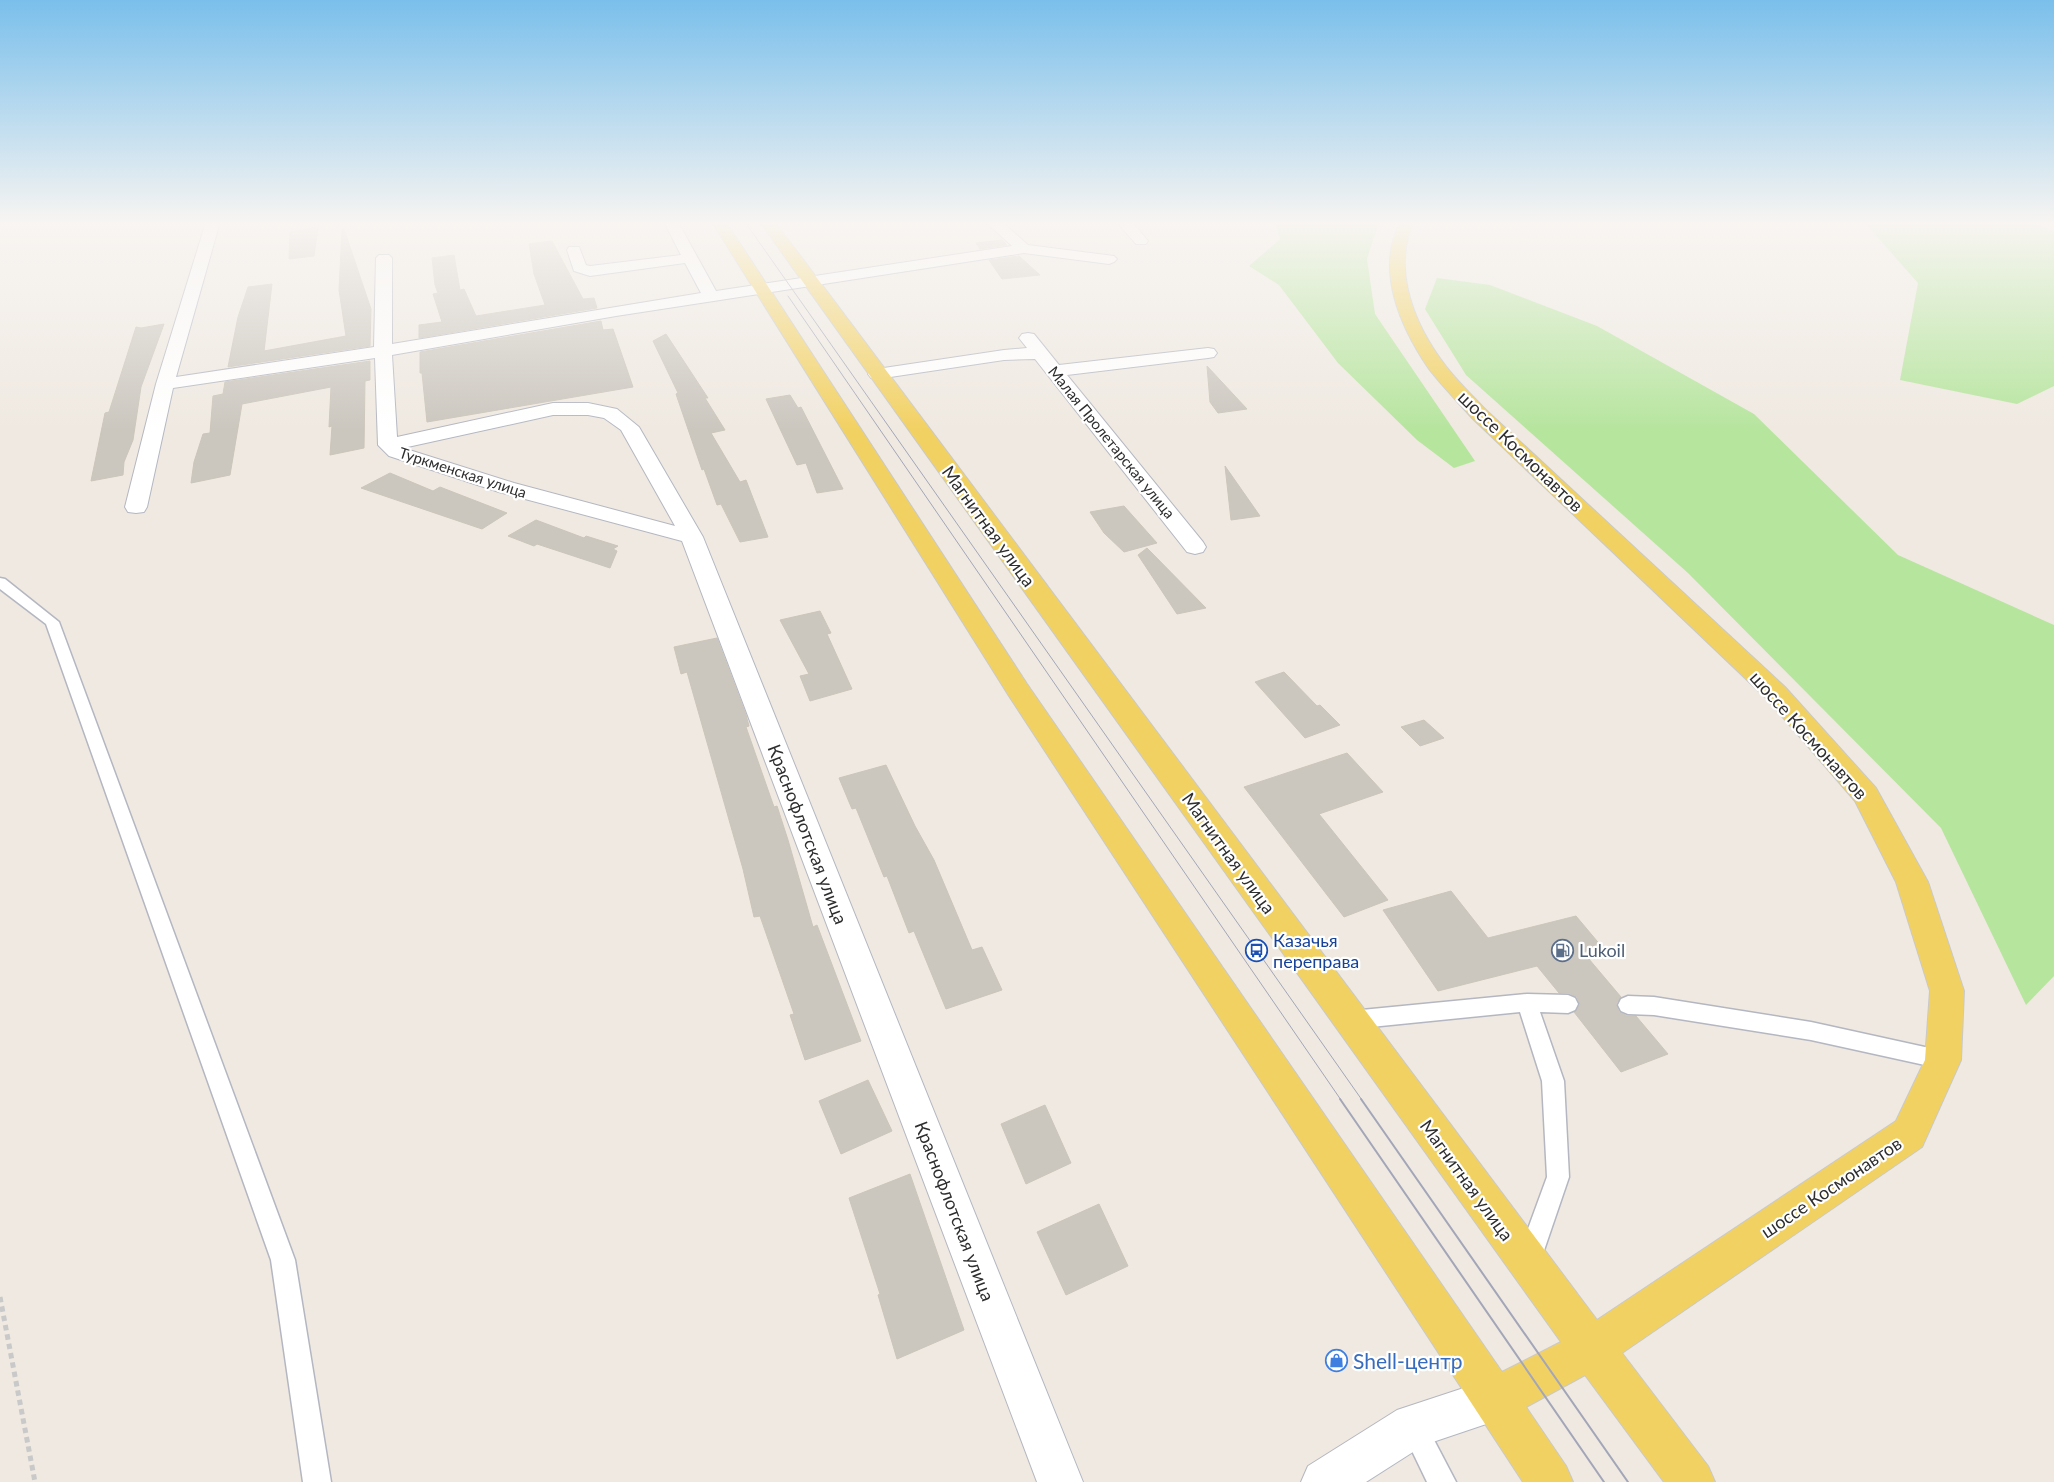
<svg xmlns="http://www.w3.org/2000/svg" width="2054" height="1482" font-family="Lato,sans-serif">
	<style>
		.green { fill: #b6e59e }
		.building { fill: #cbc7bf; stroke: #cbc5ba }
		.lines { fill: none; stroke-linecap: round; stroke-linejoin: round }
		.lane-casing { stroke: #b4b7c1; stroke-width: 3 }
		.street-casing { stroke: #b4b7c1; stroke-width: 2 }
		.primary-casing { stroke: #c9c9c9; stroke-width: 2 }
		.path { stroke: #c9c9c9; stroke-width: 5; stroke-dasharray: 5.5 4; stroke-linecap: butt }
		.lane { fill: #fff; fill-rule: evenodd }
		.street { fill: #fff; fill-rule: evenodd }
		.primary { fill: #f2d163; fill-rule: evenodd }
		.tram-far1 { stroke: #a3a6b8; stroke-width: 1 }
		.tram { stroke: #a3a6b8; stroke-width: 2 }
		.labels { text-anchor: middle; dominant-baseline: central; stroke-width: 4.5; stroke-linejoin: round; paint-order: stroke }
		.far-street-label { font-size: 15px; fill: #2e2e2e; stroke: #fff }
		.street-label { font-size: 18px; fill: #2e2e2e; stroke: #fff }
		.transit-label { font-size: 18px; fill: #164399; stroke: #fff; text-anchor: start }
		.service-label { font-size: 18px; fill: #4e5e75; stroke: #fff; text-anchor: start }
		.near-shop-label { font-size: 21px; fill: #366cbe; stroke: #fff; text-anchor: start }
	</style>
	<rect width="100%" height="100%" fill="#efe9e1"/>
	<g class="green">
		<polygon points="1275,222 1379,222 1367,259 1375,314 1475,461 1454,468 1417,440 1338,363 1279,285 1249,266 1280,239"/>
		<polygon points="1864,222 2033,222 2054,232 2054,386 2017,404 1900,380 1918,283"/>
		<polygon points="1437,278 1490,285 1597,326 1754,414 1898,555 2054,625 2054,976 2026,1005 1941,828 1688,573 1466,375 1425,309"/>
	</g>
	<g class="building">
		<polygon points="318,227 314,256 289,259 290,232"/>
		<polygon points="342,229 344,229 371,309 370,346 228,367 238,317 248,287 272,284 264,351 346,336 339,290"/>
		<polygon points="1002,240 1007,245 980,249 976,243"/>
		<polygon points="552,241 583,299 594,298 597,308 419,338 419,325 442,322 433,294 438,293 435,285 432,258 454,255 460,290 464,289 476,316 545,305 534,274 529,244"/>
		<polygon points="1019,256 1040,275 1002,279 989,260"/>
		<polygon points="601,321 603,330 613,329 633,387 427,422 422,373 420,373 420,352"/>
		<polygon points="164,324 141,387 133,440 124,462 123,475 91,481 105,413 109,412 136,327 141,328"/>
		<polygon points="666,334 708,398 705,398 725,430 711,433 740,482 746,480 768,537 740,542 721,504 717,505 704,469 702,470 676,394 678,393 653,341"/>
		<polygon points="370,361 370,380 365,381 364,448 330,455 332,426 329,427 331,387 242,404 230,475 191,483 194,462 203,434 210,433 213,396 223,394 225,382"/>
		<polygon points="1207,366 1247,409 1218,413 1210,402"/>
		<polygon points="790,395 798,408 801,407 843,489 817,493 806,463 797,465 766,399"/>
		<polygon points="1225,466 1260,516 1231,520"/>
		<polygon points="390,473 433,491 440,487 507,513 482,529 361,488"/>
		<polygon points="1124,506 1157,543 1124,552 1104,533 1090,512"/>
		<polygon points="536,520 584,538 586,536 618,546 613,549 617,551 610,568 537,544 534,546 508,536"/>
		<polygon points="1147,548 1206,608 1177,614 1138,555"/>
		<polygon points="820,611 831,633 827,634 852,689 810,701 800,676 809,674 780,620"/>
		<polygon points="717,638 746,715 749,726 746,727 774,807 777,806 788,840 813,927 817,925 861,1041 805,1060 790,1015 794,1014 760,916 754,917 743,869 687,672 681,674 674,647"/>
		<polygon points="1284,672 1317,706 1320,705 1340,725 1305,738 1255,682"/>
		<polygon points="1424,720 1444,738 1420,746 1401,727"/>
		<polygon points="1347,753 1383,792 1319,814 1388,900 1344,917 1244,787"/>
		<polygon points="886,765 915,826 934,860 972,950 982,947 1002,990 946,1009 914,931 909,933 887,876 884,877 856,808 852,809 839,778"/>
		<polygon points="1451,891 1488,938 1576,916 1602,947 1583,952 1621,997 1616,1004 1619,1012 1627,1016 1636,1016 1668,1054 1621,1072 1574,1012 1580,1005 1577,997 1569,993 1559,993 1537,966 1438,991 1383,910"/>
		<polygon points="868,1080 892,1131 841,1154 819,1101"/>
		<polygon points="1045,1105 1071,1163 1026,1184 1001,1124"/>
		<polygon points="910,1174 964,1330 897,1359 878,1295 880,1294 849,1198"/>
		<polygon points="1099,1204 1128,1266 1066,1295 1037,1232"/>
	</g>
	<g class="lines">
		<defs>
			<g id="lane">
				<polygon points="0,578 5,579 59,622 295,1260 331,1482 303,1482 271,1260 46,624 0,589"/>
				<polygon points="1527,994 1568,995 1575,998 1578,1004 1575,1010 1568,1013 1540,1012 1564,1081 1569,1177 1538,1268 1529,1271 1520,1268 1517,1259 1547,1177 1542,1081 1520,1012 1351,1029 1344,1026 1341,1020 1344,1014 1351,1011"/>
				<polygon points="1628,996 1654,997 1811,1022 1943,1051 1950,1053 1954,1060 1950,1067 1943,1069 1811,1040 1654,1015 1628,1014 1621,1011 1618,1005 1621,999"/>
				<polygon points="1413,1413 1422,1417 1456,1482 1427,1482 1400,1426 1404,1417"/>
			</g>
			<g id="street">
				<path d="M206,222h14l-44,155 198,-30 2,-89 3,-3h10l3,3v86l309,-51 -16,-30 -95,13 -16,-5 -7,-21 2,-3h10l7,18 4,1 91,-11 -17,-33h14l38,69 296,-45 -26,-24h16l26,23 86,11 3,3 -3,3 -5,2 -85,-11 -408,63 -224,39 5,82 156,-34h35l29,6 22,18 64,110 380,945h-46l-355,-941 -183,-49 -110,-36 -11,-11 -3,-87 -202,30 -26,119 -3,5 -8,1 -8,-1 -3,-5 31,-123zM553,415h35l16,3 17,12 54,96 -161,-43 -111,-35z"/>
				<polygon points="1117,222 1132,222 1148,241 1146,244 1136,244"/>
				<polygon points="1028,333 1034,334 1059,365 1208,348 1214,349 1217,353 1214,357 1208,358 1067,375 1203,542 1206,547 1203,552 1195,554 1187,552 1035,359 1004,360 877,379 871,378 868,374 871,370 877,369 1004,350 1027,348 1019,338 1022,334"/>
				<polygon points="1494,1378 1510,1384 1516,1400 1510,1416 1424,1445 1366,1482 1301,1482 1308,1466 1397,1410"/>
			</g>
			<path id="primary" d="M712,222h14l301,462 475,688 59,-30 -801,-1120h15l822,1098 299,-199 29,-61 5,-69 -34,-109 -41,-81 -88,-102 -295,-281c-14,-16 -30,-32 -43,-49 -28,-41 -54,-98 -29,-147h14c-23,47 1,104 31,143 12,16 27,30 41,45l299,277 91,101 52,94 36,109 -3,69 -39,87 -300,206 86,113 7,16h-51l-79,-107 -59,32 40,59 7,16h-50l-514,-786z"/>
		</defs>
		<use href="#lane" class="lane-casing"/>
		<use href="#street" class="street-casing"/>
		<use href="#primary" class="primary-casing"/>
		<polyline class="path" points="0,1297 35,1482"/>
		<use href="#lane" class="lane"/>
		<use href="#street" class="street"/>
		<use href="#primary" class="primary"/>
		<g class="tram-far1">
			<polyline points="745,222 1362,1100"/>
			<polyline points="788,296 1341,1100"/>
		</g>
		<g class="tram">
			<polyline points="1340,1099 1604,1482"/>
			<polyline points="1361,1099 1628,1482"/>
		</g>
	</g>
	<linearGradient id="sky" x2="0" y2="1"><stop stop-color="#7abfeb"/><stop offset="0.52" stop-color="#f8f5f2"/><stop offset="1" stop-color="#f8f5f2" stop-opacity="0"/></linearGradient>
	<rect width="2054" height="430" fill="url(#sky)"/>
	<defs>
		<symbol id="bus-ring" viewBox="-11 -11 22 22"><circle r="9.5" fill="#fff" stroke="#1a4fb4" stroke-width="1.5"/><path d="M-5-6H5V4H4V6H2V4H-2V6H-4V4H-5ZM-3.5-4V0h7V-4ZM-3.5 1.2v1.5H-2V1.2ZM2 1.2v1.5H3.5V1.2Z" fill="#1a4fb4"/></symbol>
		<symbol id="fuel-ring" viewBox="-11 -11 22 22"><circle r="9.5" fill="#fff" stroke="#5c6f8a" stroke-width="1.5"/><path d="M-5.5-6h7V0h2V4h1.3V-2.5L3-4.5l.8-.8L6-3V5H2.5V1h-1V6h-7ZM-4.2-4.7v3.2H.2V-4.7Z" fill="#5c6f8a"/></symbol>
		<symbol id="shop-ring" viewBox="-11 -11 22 22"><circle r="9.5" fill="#fff" stroke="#3f7fe0" stroke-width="1.5"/><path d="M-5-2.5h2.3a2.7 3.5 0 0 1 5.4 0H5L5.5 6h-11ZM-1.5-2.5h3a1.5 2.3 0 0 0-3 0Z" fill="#3f7fe0"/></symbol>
	</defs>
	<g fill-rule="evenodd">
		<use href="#bus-ring" x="1244" y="938" width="25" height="25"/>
		<use href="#fuel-ring" x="1550" y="938" width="25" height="25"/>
		<use href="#shop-ring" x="1324" y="1348" width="25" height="25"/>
	</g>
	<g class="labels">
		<g class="far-street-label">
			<text transform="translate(1112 442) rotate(51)">Малая Пролетарская улица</text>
			<text transform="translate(463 472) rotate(18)">Туркменская улица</text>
		</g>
		<g class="street-label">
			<text transform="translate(1521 451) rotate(44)">шоссе Космонавтов</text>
			<text transform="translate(989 526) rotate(54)">Магнитная улица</text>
			<text transform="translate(1809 735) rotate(48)">шоссе Космонавтов</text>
			<text transform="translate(808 834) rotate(69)">Краснофлотская улица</text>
			<text transform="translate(1229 853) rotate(54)">Магнитная улица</text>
			<text transform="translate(1467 1180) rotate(54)">Магнитная улица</text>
			<text transform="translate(1831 1187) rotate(-34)">шоссе Космонавтов</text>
			<text transform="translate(955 1211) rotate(69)">Краснофлотская улица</text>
		</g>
		<g class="transit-label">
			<text x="1273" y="940">Казачья<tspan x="1273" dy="21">переправа</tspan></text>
		</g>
		<g class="service-label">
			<text x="1579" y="950">Lukoil</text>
		</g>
		<g class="near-shop-label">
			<text x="1353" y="1360">Shell-центр</text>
		</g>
	</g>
</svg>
